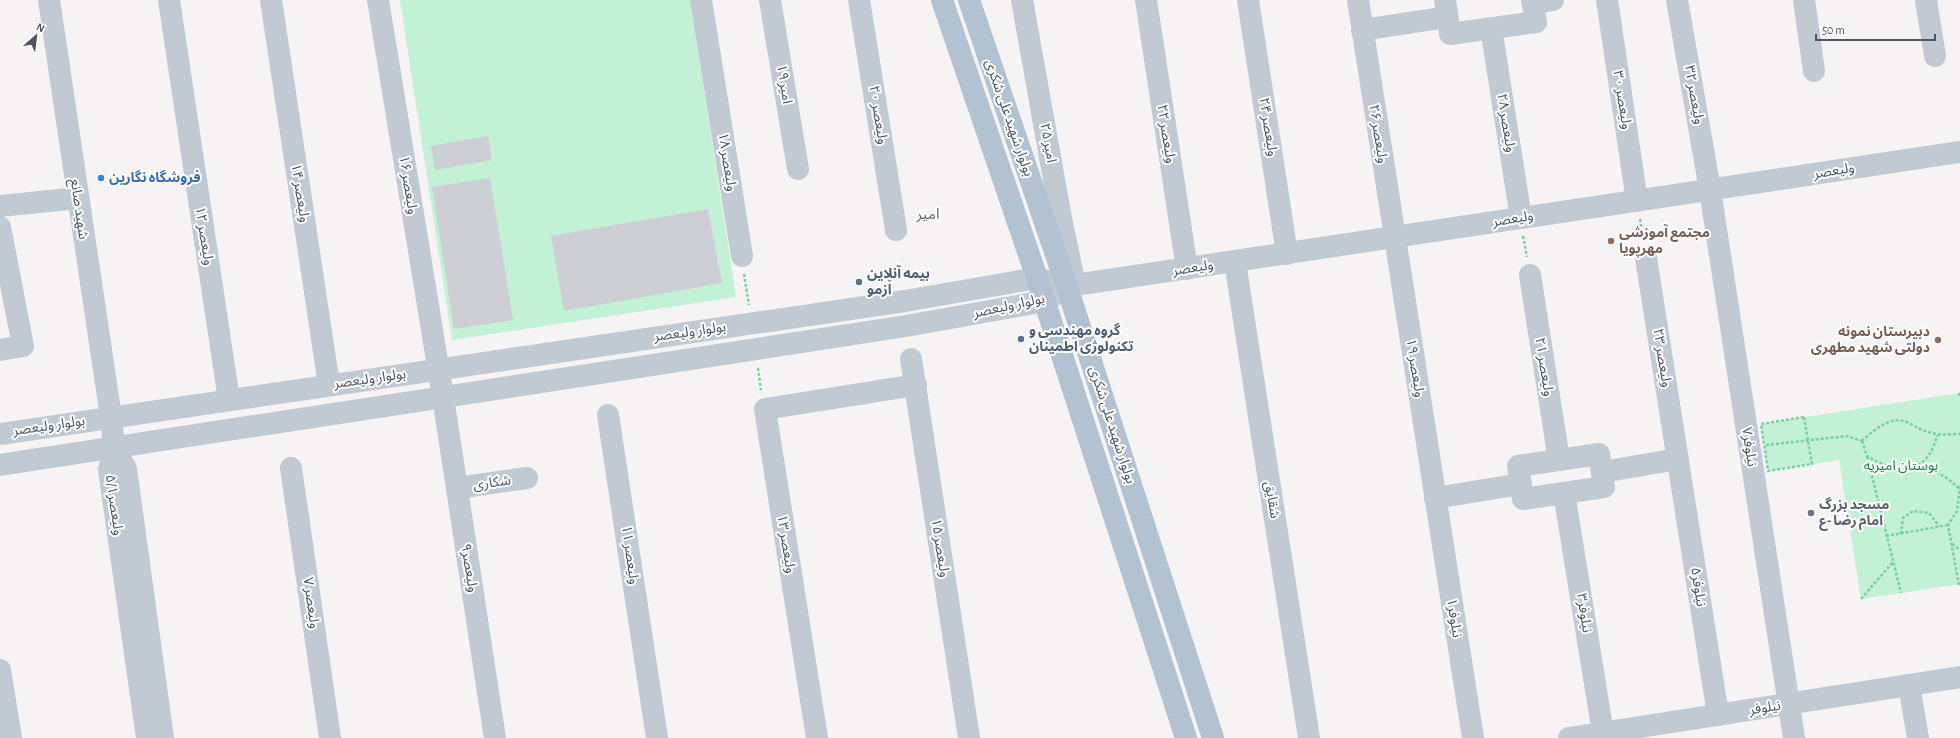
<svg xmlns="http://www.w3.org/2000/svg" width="1960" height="738" font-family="'Alegreya Sans','Noto Sans Arabic',sans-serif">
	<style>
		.green { fill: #c3f1d5 }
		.building { fill: #cdcfd5 }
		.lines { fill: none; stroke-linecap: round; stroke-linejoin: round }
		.path { stroke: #7ad0a6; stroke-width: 2.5; stroke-dasharray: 3 2; stroke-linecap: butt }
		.minor { stroke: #c1cad2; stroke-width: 22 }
		.major { stroke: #b3c2d1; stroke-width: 22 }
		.shop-dot { fill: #3f7fe0; stroke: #fff; stroke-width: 1.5 }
		.education-dot { fill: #8d6e63; stroke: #fff; stroke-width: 1.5 }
		.service-dot { fill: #5c6f8a; stroke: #fff; stroke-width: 1.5 }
		.worship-dot { fill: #6b7280; stroke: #fff; stroke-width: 1.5 }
		.labels { text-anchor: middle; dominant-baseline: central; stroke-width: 4; stroke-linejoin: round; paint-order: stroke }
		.street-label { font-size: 14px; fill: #4a5661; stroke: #fff }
		.shop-label { font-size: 14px; font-weight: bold; fill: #366cbe; stroke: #fff; text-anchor: start }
		.education-label { font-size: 14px; font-weight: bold; fill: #785e54; stroke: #fff; text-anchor: start }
		.service-label { font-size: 14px; font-weight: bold; fill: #4e5e75; stroke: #fff; text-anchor: start }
		.park-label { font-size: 14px; fill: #17864f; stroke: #fff }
		.worship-label { font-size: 14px; font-weight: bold; fill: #5b616d; stroke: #fff; text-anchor: start }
		.neighbourhood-label { font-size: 15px; fill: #5f6368; stroke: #fff }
	</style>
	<rect width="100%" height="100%" fill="#f5f3f3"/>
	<g class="green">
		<polygon points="400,0 690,0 736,297 452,340"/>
		<polygon points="1960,393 1960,584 1861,599 1839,460 1768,471 1761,424"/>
	</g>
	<g class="building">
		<polygon points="488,136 492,160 435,170 431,146"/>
		<polygon points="490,178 513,320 454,329 432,187"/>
		<polygon points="708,209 722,283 564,311 551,236"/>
	</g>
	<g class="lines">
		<g class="path">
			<polyline points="1640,219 1643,240"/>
			<polyline points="1523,236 1527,257"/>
			<polyline points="744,274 749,305"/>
			<polyline points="758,368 761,390"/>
			<polyline points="1959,393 1960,397"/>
			<polygon points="1804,417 1812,464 1768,471 1761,424"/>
			<path d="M1862,441l5,15c21,12 45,22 62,-1 4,-6 6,-14 9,-20"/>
			<path d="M1862,441c12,-11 29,-27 47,-18 9,5 18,10 29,11 7,1 15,0 22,0"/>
			<polyline points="1766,445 1847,436 1862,441"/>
			<polyline points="1867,456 1901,593"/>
			<path d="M1917,467c22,5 27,8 43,22"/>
			<polyline points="1901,534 1903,518 1913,511 1929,513 1939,526"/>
			<polyline points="1886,536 1948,525"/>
			<polyline points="1952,544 1960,550"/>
			<polyline points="1959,585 1948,525 1957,511 1960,486"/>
			<polyline points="1861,599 1893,562"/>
		</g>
		<g class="minor">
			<polyline points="49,0 111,417 114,447 109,470 147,738"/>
			<polyline points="169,0 229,400"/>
			<polyline points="271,0 329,385"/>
			<polyline points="378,0 443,397 495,738"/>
			<polyline points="701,0 742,256"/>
			<polyline points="770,0 798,169"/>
			<polyline points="859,0 896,230"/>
			<polyline points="1022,0 1060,213 1075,285"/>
			<polyline points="1146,0 1187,269"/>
			<polyline points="1248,0 1287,254"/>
			<polyline points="1358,0 1473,738"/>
			<polyline points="1445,0 1450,34 1536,22 1532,0"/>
			<polyline points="1607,0 1637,201"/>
			<polyline points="1677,0 1710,190 1794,738"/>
			<polyline points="1804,0 1814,71"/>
			<polyline points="1926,0 1935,56"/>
			<polyline points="1533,3 1553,0"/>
			<polyline points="1491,28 1521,218"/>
			<polyline points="1362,30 1447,17"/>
			<polyline points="0,206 78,198"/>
			<polyline points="0,227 23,346 0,350"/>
			<polyline points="1646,258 1718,715"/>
			<polyline points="1235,262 1309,738"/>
			<polyline points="1530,275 1559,460"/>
			<polyline points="911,359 969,738"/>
			<polyline points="608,415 657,738"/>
			<polyline points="0,434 905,301 1037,278 1054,283"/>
			<polyline points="114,447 126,469 163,738"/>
			<polygon points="1599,454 1604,487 1523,499 1518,466"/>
			<polyline points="0,465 906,326 1045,301 1067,287 1075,285 1960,152"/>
			<polyline points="291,468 330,738"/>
			<polyline points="1602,472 1678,459"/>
			<polyline points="457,488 527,478"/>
			<polyline points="1564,493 1603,733"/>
			<polyline points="1435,498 1521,484"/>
			<polyline points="0,670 11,738"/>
			<polyline points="1909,685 1918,738"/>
			<polyline points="817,738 765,409 916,385"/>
			<polyline points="1569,738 1960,677"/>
		</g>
		<g class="major">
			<polyline points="942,0 1037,278 1186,738"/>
			<polyline points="969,0 1067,287 1213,738"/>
		</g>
	</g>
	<circle class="shop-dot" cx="101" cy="178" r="4"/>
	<g class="education-dot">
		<circle cx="1611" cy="241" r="4"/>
		<circle cx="1938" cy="340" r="4"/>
	</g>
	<g class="service-dot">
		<circle cx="859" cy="282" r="4"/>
		<circle cx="1021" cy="339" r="4"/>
	</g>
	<circle class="worship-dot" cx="1811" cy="513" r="4"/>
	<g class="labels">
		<g class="street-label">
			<text transform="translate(784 84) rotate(81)">امیر ۱۹</text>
			<text transform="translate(1694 95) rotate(80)">ولیعصر ۳۲</text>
			<text transform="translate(1622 100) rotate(81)">ولیعصر ۳۰</text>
			<text transform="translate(878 115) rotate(81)">ولیعصر ۲۰</text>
			<text transform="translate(1009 118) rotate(71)">بولوار شهید علی شکری</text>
			<text transform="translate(1506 123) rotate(81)">ولیعصر ۲۸</text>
			<text transform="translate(1268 127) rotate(81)">ولیعصر ۲۴</text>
			<text transform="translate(1166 134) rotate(81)">ولیعصر ۲۲</text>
			<text transform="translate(1378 134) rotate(81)">ولیعصر ۲۶</text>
			<text transform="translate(1048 143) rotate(80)">امیر ۲۵</text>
			<text transform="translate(727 162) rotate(81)">ولیعصر ۱۸</text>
			<text transform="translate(1834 171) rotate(-9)">ولیعصر</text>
			<text transform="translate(408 185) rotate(81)">ولیعصر ۱۶</text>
			<text transform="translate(300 193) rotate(81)">ولیعصر ۱۴</text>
			<text transform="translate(79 209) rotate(82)">شهید صانع</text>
			<text transform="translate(1513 219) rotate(-9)">ولیعصر</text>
			<text transform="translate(204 236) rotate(81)">ولیعصر ۱۲</text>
			<text transform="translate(1193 268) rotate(-9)">ولیعصر</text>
			<text transform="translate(1009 306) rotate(-12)">بولوار ولیعصر</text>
			<text transform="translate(690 332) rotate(-8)">بولوار ولیعصر</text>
			<text transform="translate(1662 358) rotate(81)">ولیعصر ۲۳</text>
			<text transform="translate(1544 367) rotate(81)">ولیعصر ۲۱</text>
			<text transform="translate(1415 368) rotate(81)">ولیعصر ۱۹</text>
			<text transform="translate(370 379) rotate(-8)">بولوار ولیعصر</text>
			<text transform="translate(1112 425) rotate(72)">بولوار شهید علی شکری</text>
			<text transform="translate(49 426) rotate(-8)">بولوار ولیعصر</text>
			<text transform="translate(1749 447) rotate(81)">نیلوفر۷</text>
			<text transform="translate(492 483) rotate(-8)">شکاری</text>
			<text transform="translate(1272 500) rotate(81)">شقایق</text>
			<text transform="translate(114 505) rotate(82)">ولیعصر۵/۱</text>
			<text transform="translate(786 544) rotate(81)">ولیعصر ۱۳</text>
			<text transform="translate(940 548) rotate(81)">ولیعصر ۱۵</text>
			<text transform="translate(630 555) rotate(82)">ولیعصر ۱۱</text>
			<text transform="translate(469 568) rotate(81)">ولیعصر۹</text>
			<text transform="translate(1698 587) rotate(81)">نیلوفر۵</text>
			<text transform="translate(311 603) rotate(82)">ولیعصر ۷</text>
			<text transform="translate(1584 613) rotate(81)">نیلوفر۳</text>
			<text transform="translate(1454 618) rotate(81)">نیلوفر۱</text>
			<text transform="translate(1765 708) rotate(-9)">نیلوفر</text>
		</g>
		<g class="shop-label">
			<text x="109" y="178">فروشگاه نگارین</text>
		</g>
		<g class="education-label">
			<text x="1619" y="233">مجتمع آموزشی<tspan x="1619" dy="16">مهرپویا</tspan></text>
			<text x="1930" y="332" text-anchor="end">دبیرستان نمونه<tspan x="1930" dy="16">دولتی شهید مطهری</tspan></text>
		</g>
		<g class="service-label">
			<text x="867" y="274">بیمه آنلاین<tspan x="867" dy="16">اَزمو</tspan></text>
			<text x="1029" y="331">گروه مهندسی و<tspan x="1029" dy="16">تکنولوژی اطمینان</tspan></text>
		</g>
		<g class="park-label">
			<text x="1901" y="466">بوستان امیریه</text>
		</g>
		<g class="worship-label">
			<text x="1819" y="505">مسجد بزرگ<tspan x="1819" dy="16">امام رضا -ع</tspan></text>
		</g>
		<g class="neighbourhood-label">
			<text x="928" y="214">امیر</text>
		</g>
	</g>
	<g transform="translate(36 36) rotate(28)" stroke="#ffffff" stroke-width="3" paint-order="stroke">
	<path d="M0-3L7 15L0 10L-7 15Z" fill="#4a5661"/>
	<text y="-6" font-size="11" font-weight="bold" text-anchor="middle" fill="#4a5661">N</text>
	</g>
	<path d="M1816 34v6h119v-6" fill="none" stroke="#4a5661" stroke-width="2"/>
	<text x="1822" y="34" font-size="12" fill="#4a5661" stroke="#ffffff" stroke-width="3" paint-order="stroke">50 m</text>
</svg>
